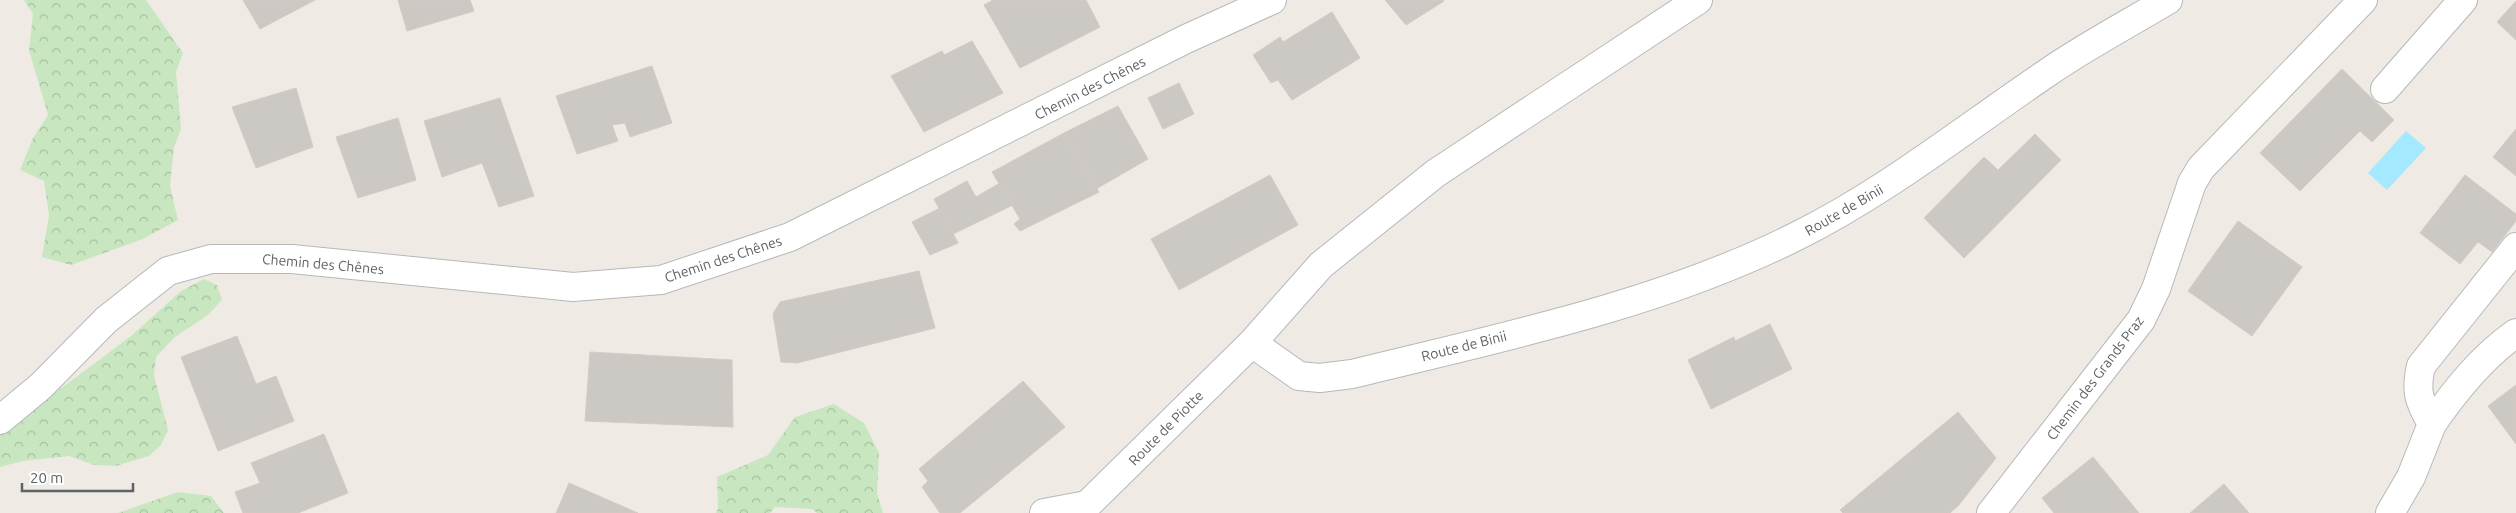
<svg xmlns="http://www.w3.org/2000/svg" width="2516" height="513" font-family="Ubuntu,sans-serif">
	<style>
		.forest { fill: url(#forest-crowns) }
		.water { fill: #a4e9ff }
		.building { fill: #ccc8c3; stroke: #d4cbc2 }
		.lines { fill: none; stroke-linecap: round; stroke-linejoin: round }
		.minor-casing { stroke: #b5b8bb; stroke-width: 30 }
		.minor { stroke: #fff; stroke-width: 28 }
		.labels { text-anchor: middle; dominant-baseline: central; stroke-width: 4.5; stroke-linejoin: round; paint-order: stroke }
		.street-label { font-size: 14px; fill: #5c6265; stroke: #fff }
	</style>
	<defs>
		<pattern id="forest-crowns" width="20" height="18" patternUnits="userSpaceOnUse" patternTransform="scale(1.25)"><rect width="20" height="18" fill="#c8e7c0"/><path d="M2 6a3 3 0 1 1 6 0M12 15a3 3 0 1 1 6 0" fill="none" stroke="#a6bfa0"/></pattern>
	</defs>
	<rect width="100%" height="100%" fill="#efebe4"/>
	<g class="forest">
		<polygon points="24,0 146,0 183,53 176,72 181,129 174,147 170,186 178,220 143,239 71,265 42,257 49,215 44,181 20,170 33,138 48,115 29,50 33,14"/>
		<polygon points="204,279 217,285 222,300 208,315 175,337 156,357 154,375 168,430 161,445 149,456 116,466 94,465 69,456 23,461 0,467 0,434 131,336 181,291"/>
		<polygon points="834,404 864,423 879,453 877,493 883,513 817,513 812,509 775,507 770,513 716,513 718,509 717,477 768,455 795,417"/>
		<polygon points="178,492 211,496 224,513 118,513"/>
	</g>
	<polygon class="water" points="2406,131 2426,148 2387,190 2368,173"/>
	<g class="building">
		<polygon points="243,0 315,0 260,29"/>
		<polygon points="398,0 470,0 474,11 407,31"/>
		<polygon points="993,0 1086,0 1100,27 1020,68 984,5"/>
		<polygon points="1385,0 1443,0 1444,1 1406,25"/>
		<polygon points="2516,1 2516,40 2497,22"/>
		<polygon points="1332,12 1360,58 1292,100 1278,80 1271,83 1253,55 1280,37 1283,42"/>
		<polygon points="972,41 1003,93 924,132 891,76 942,51 944,55"/>
		<polygon points="652,66 672,123 630,137 625,123 612,125 618,141 577,154 556,96"/>
		<polygon points="2342,69 2394,120 2372,142 2360,131 2300,191 2260,153"/>
		<polygon points="1179,83 1194,114 1163,129 1148,98"/>
		<polygon points="296,88 313,147 256,168 232,107"/>
		<polygon points="500,98 534,196 499,207 482,163 442,177 424,121"/>
		<polygon points="1118,106 1148,159 1096,189 1064,133"/>
		<polygon points="398,118 416,180 358,198 336,137"/>
		<polygon points="2516,129 2516,176 2493,157"/>
		<polygon points="1064,133 1099,192 1020,231 1014,224 1020,219 992,172"/>
		<polygon points="2035,134 2061,160 1964,258 1924,218 1984,157 1998,170"/>
		<polygon points="1270,175 1298,225 1179,290 1151,239"/>
		<polygon points="2465,175 2516,214 2516,221 2492,252 2478,242 2460,264 2420,233"/>
		<polygon points="967,181 976,197 1000,183 1013,205 953,234 934,199"/>
		<polygon points="940,208 958,243 930,255 912,222"/>
		<polygon points="2238,221 2302,267 2252,336 2188,291"/>
		<polygon points="919,271 935,328 797,363 781,362 773,314 780,302"/>
		<polygon points="1770,324 1792,369 1711,409 1688,360 1734,337 1735,341"/>
		<polygon points="237,336 256,384 276,376 294,421 218,451 181,357"/>
		<polygon points="590,352 732,360 733,427 585,421"/>
		<polygon points="1023,381 1065,427 960,513 940,513 922,487 928,481 919,469"/>
		<polygon points="2516,385 2516,444 2488,406"/>
		<polygon points="1958,412 1996,458 1958,506 1950,513 1843,513 1840,510"/>
		<polygon points="324,434 348,493 298,513 243,513 235,492 260,483 251,463"/>
		<polygon points="2093,457 2139,513 2054,513 2042,498"/>
		<polygon points="569,483 638,513 556,513"/>
		<polygon points="2224,484 2249,513 2190,513"/>
	</g>
	<g class="lines">
		<defs>
			<g id="minor">
				<polyline points="2385,89 2463,0"/>
				<path d="M2516,247l-95,119c-6,26 -2,35 11,58 24,-35 50,-67 84,-91"/>
				<path d="M1252,343l47,33 21,2 32,-4c150,-37 304,-68 443,-137 91,-45 169,-108 252,-164 39,-27 81,-49 121,-73"/>
				<polyline points="0,420 41,386 106,320 168,271 211,259 292,259 573,287 661,280 790,237 1186,39 1272,0"/>
				<polyline points="1044,513 1087,505"/>
				<polyline points="1079,513 1252,343 1321,265 1436,173 1698,0"/>
				<polyline points="1991,513 2141,320 2156,289 2192,183 2201,168 2363,0"/>
				<polyline points="2390,513 2411,477 2432,424"/>
			</g>
		</defs>
		<use href="#minor" class="minor-casing"/>
		<use href="#minor" class="minor"/>
	</g>
	<g class="labels">
		<g class="street-label">
			<text transform="translate(1090 88) rotate(-27)">Chemin des Chênes</text>
			<text transform="translate(1844 210) rotate(-30)">Route de Binii</text>
			<text transform="translate(723 259) rotate(-18)">Chemin des Chênes</text>
			<text transform="translate(323 264) rotate(5)">Chemin des Chênes</text>
			<text transform="translate(1464 346) rotate(-14)">Route de Binii</text>
			<text transform="translate(2095 378) rotate(-53)">Chemin des Grands Praz</text>
			<text transform="translate(1166 428) rotate(-45)">Route de Piotte</text>
		</g>
	</g>
	<path d="M22 483v8h111v-8" fill="none" stroke="#5c6265" stroke-width="2.5"/>
	<text x="30" y="483" font-size="15" fill="#5c6265" stroke="#ffffff" stroke-width="4" paint-order="stroke">20 m</text>
</svg>
